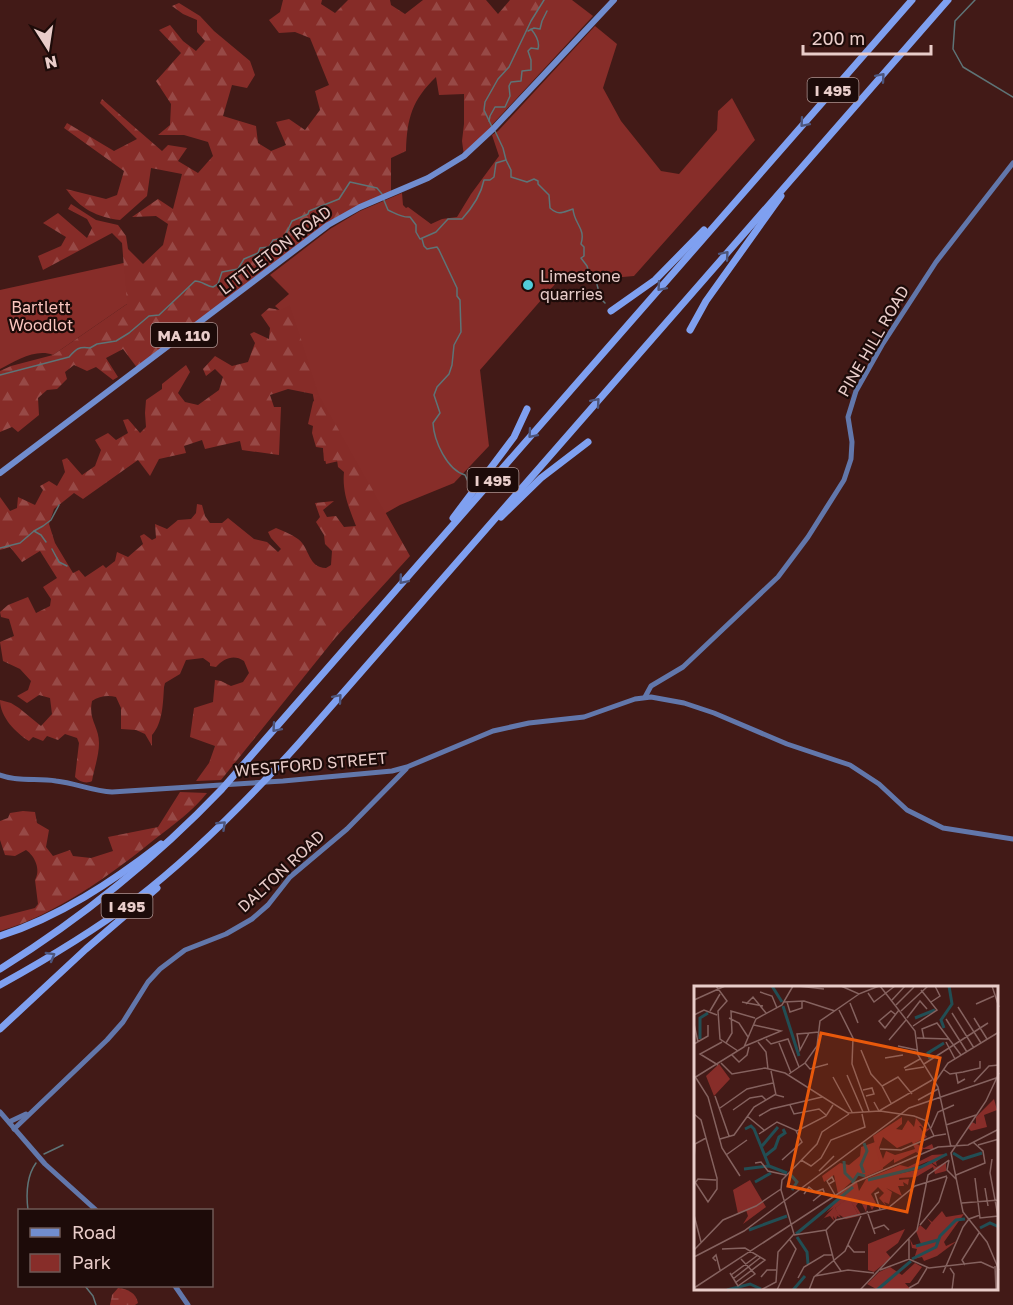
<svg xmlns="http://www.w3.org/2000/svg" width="1013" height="1305" font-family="'Golos Text',sans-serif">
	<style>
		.green { fill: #872d29 }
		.forest { fill: url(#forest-firs); fill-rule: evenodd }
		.wetland { fill: url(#wetland-marsh) }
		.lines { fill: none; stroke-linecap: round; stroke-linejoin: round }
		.stream { stroke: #5e7477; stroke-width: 1.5 }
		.secondary { stroke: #6277ab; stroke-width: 5 }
		.primary { stroke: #718dcf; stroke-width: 6 }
		.highway { stroke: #7fa0f0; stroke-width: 7 }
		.oneway { stroke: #4e567c }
		.poi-dot { fill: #52cbda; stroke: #1d0b09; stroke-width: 2 }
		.labels { text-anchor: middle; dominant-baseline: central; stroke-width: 4.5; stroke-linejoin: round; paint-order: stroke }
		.shield { fill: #1d0b09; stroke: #ac9390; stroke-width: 1.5 }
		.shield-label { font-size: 15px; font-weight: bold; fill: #e9cdca }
		.street-label { font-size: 16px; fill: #e9cdca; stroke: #1d0b09 }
		.poi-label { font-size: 16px; fill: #e9cdca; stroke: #1d0b09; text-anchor: start }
		.park-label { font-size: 16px; fill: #fbc6bf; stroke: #1d0b09 }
		.inset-river { fill: none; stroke: #224e54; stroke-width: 3 }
		.inset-road { fill: none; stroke: #85625f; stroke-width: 1.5 }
		.view { fill: #e8590c; fill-opacity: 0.15; stroke: #e8590c; stroke-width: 3 }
		.inset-edge { fill: none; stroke: #e9cdca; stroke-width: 3 }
	</style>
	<defs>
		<pattern id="forest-firs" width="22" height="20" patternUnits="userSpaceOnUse" patternTransform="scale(1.5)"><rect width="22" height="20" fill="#862c28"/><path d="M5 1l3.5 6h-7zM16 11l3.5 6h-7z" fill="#974946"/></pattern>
		<pattern id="wetland-marsh" width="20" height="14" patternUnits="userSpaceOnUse" patternTransform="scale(1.5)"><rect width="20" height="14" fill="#872d29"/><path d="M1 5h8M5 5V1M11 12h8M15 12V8" fill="none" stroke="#984a47"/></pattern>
	</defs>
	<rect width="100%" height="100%" fill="#421a17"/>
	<g class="green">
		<polygon points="520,0 572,0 593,16 491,126 468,121"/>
		<polygon points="595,26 617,44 603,88 621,121 661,171 679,174 717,130 718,111 732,98 755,140 634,276 556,283 480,370 489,446 454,483 400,505 377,518 343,460 326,464 312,390 286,316 275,306 289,294 270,275 330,229 360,211 402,193 403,205 406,208 408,207 431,224 442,219 457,217 471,194 499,156 492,135 498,131"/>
		<path d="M128,262l12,33 -87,60c-17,-7 -37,6 -53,14v-79z"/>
	</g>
	<g class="forest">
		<path d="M283,0h39l-1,4 14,9 13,-13h42l1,5 14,9 18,-14h63l12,14 12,-14h34l-13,21 -22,46 -11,12 -13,23 -1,9 9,18 -29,27 -2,-15 2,-17v-30l-25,1 -3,-18c-24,23 -29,41 -30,74l-15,7v36l-43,19 -210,156 -15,-20 -17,9 12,19 -5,3 -17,-13 -9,4 -13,-6 -9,7 2,7 -10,10 -10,1 -9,8 1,17 -21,17 -6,-5 -12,5v-61l11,-5 42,-11 74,-51 -5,-61 -10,-10 -69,37 -5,-14 23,-10 5,-9 -23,-14 15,-10 29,25 5,-10 -5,-9 -19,-10 3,-5 25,16 22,5 8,11 2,13 15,15 20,-19 5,-21 -12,-8 -24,1 26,-18 15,10 9,-35 -31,-6 -4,28 -27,24c-23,-3 -40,-11 -54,-31l40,10 11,-4 7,-24 -60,-43 3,-5 47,28 23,-12 -37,-36 2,-4 60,52 6,-6 19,3 -9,13 20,12 15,-17 -5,-14 -24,-7h-26l12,-10 1,-21 -15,-23 25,-28 -22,-23 11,-5 13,16 13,10 9,-10 -8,-9v-12l-14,-6 -11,-8 7,-3 21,13 14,15 36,30 5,14 -8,13 -15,-3 -9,31 33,10 2,17 13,8 15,-6 -10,-23 13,-3 16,11 15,-20 -5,-19 14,-6 -19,-47 -15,-6 -16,1 -10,-13 11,-8z"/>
		<path d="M290,305l29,90 91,161 -74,81 -115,143 -25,1 13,-18 6,-17 -25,-9 4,-29 19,-6 2,-22 6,1 10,5 12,-4 6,-9 -5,-12c-10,-7 -20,-3 -28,6l-6,-1v-3l-7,-5 -17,2 -6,14 -15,9 -1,4c-1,15 -1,36 -12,48v11l-7,-12 -9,-4 -15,-1v-21l-5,-11c-8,-2 -17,-1 -24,4 -4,19 7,25 7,42 0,13 -5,26 -7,38 -5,3 -13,1 -17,-4l4,-34 -2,-5 -12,-4 -7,6 -11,-4 -4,5 -10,-4 -4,4c-13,-8 -29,-24 -29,-41l11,3 8,5 22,18 11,-12 -2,-16 -11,-3 -12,8 -10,-7 11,-6 3,-9 -11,-12 -17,-8 -3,-19 14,-6 -5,-17 -8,-2 -1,-5 8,-7 20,-8 8,16 14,-7 1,-7 -8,-12 14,-9 -17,-27 -18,11 -12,-15 -10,3v-53l10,14 7,-3 1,-11 17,8 8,-15 -3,-4 9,-5 8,5 8,-14 -3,-12 5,-2 15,17 13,-9 6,-16 -6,-10 13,-7 8,7 12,-7 -5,-13 5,-1 12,14 6,-6 -1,-14 1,-13 16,-11v-5l24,-19 4,7 -12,21 7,9 13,3 21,-15 4,-13 -8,-8 -9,7 -3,-7 12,-13 17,10 16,-4 7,-19 -5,-9 4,-2 15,7 1,-11 -9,-13 8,-7 11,2zM288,389l30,6 -5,7 -5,22 5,2 -1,7 4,14 7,1 1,13 13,-1 1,7 6,5c-2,20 5,36 12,54l-12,1 -8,-11 -9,1 -4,-7 11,-9 -19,2 5,14 -4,5 8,13 1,9 7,7 -1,14 -5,3c-18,0 -16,-20 -28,-29 -7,-5 -15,-8 -22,-11l-8,4 3,6 10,11 -3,3 -11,-10 -13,-3 -26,-21 -6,5h-12l-5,-7 -3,-11 -5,-1 -1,9 -5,6 -13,1 -11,9 -12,-5 1,14 -4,2 -8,-6 -4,2 3,8 -15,13 -11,-5 -2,9 -9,7 -3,-3 -18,12 -6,-7 -6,3 -18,-30 -6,-19 5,-15 20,-16 9,6 55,-39 12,16 9,-17 27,-6 -2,-7 18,-6 3,9 35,-8 2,9 37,5 2,-48h-7l-4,-12z"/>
		<path d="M180,792l27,1c-14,18 -34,32 -52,46 -44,36 -100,76 -155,92v-14l35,-9 3,-4 -3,-24c6,-10 0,-24 -9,-30l-11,6 -10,-1 -5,-15v-19l8,-3 2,-5 13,-2 12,1 2,11 12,7 -3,17 7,9 17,-6 3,6 18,2 22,-7 -5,-14 50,-10z"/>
	</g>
	<path class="wetland" d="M118,1288c10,1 18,5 20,15l-3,2h-25l2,-10z"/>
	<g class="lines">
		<g class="stream">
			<polyline points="975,0 955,21 953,49 963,67 1013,97"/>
			<polyline points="528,31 534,28 540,29 542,21 547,11"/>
			<path d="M489,121l1,-5 5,-9h10l5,-11 -1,-10 2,-4 10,-1 1,-10 9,-1v-10l-3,-9 3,-3 7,1c2,-7 -2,-14 -7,-20"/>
			<polyline points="492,127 484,110 485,102 498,79 509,67 531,21 544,0"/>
			<path d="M506,160l5,10v7l16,5 7,-3 4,2v3l11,11 1,13c9,8 13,4 23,1 1,15 13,19 8,35l3,3v9l-3,2 6,8 3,10 6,5 5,18 4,4"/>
			<path d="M383,198l5,12c7,3 14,8 22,7l6,8v7l4,7 16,-7 12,-13h14c10,-11 19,-24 22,-39h6l4,-3 2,-14 10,-3 -3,-12 -8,-17"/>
			<path d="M422,239l2,7 3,3 10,-2 2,3 18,38v8l3,4 1,32 -7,13 -2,20 -3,9 -12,13 -3,8 6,18 -7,10c1,18 14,47 32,52l6,13"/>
			<path d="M0,375l69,-18c7,-8 10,-11 21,-9l7,-4 19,-3 13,-8 20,-17 10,-1 36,-34c7,0 11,5 18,6l5,-3 4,-12 16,-3 6,-10 14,-6 2,-5 9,-1 4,-7 11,-2 8,-17 16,-7 1,-3 30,-12 11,-17 27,6 5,6"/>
			<polyline points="34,531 41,535 46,542"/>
			<polyline points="0,548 20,543 34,531 43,526 51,520 59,505"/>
			<polyline points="52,549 59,562 67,566"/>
			<polyline points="44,1154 63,1145"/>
			<path d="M28,1210c-2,-16 -2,-33 8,-47"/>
			<polyline points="85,1286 93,1296 96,1305"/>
		</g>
		<g class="secondary">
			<polyline points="645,697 651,686 683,667 778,577 808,537 844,480 851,459 852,442 848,417 856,391 882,345 936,262 1013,163"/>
			<path d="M0,775c18,7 37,3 56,6 19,2 37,10 56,11l171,-11 109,-10 15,-4 86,-36 36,-8 55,-6 51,-18 16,-2 33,6 30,10 73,31 63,21 29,19 28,26 36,18 70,11"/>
			<polyline points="0,1112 45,1164 96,1210"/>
			<polyline points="9,1122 26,1114"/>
			<polyline points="14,1129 107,1040 123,1022 148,982 160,969 185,950 226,934 252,919 268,905 290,877 347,829 406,769"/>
			<polyline points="175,1286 188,1305"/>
		</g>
		<polyline class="primary" points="0,473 328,225 360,207 428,178 464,156 493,129 614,0"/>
		<g class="highway">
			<polyline points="611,311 655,280 704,230"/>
			<polyline points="690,330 706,301 781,196"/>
			<polyline points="501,517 541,478 588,442"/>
			<polyline points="453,518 514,437 527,409"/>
			<path d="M0,936c59,-19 112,-54 161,-92"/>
			<path d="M0,969c82,-51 155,-110 222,-180l690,-789"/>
			<path d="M0,985c47,-26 92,-53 135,-85 61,-47 114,-101 165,-158l648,-742"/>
			<polyline points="0,1029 86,949 157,888"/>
		</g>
	</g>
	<defs><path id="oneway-chevron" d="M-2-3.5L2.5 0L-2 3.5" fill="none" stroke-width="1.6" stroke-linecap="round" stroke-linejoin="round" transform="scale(1.5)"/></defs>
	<g class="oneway">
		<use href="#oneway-chevron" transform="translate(881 77) rotate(-49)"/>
		<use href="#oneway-chevron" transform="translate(804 123) rotate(131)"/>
		<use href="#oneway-chevron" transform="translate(725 255) rotate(-49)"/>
		<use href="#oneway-chevron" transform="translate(661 287) rotate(131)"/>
		<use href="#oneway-chevron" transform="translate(596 402) rotate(-49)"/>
		<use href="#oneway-chevron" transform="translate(532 434) rotate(131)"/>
		<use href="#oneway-chevron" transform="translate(403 580) rotate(130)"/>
		<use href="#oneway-chevron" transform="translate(338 698) rotate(-49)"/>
		<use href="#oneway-chevron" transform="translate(276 728) rotate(131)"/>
		<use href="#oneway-chevron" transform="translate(222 825) rotate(-44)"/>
		<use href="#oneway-chevron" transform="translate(51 956) rotate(-30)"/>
	</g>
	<circle class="poi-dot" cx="528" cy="285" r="6"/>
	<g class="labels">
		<g class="shield">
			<rect x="807.5" y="78" width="51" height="24" rx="4.5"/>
			<rect x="151" y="323" width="66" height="24" rx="4.5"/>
			<rect x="467.5" y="468" width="51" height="24" rx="4.5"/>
			<rect x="101.5" y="894" width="51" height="24" rx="4.5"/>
		</g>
		<g class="shield-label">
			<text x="833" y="90">I 495</text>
			<text x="184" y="335">MA 110</text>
			<text x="493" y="480">I 495</text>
			<text x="127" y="906">I 495</text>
		</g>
		<g class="street-label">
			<text transform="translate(275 250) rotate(-37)">LITTLETON ROAD</text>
			<text transform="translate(873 341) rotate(-60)">PINE HILL ROAD</text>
			<text transform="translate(311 764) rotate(-5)">WESTFORD STREET</text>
			<text transform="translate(281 871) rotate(-43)">DALTON ROAD</text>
		</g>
		<g class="poi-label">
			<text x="540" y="276">Limestone<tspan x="540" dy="18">quarries</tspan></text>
		</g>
		<g class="park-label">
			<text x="41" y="307">Bartlett<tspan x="41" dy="18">Woodlot</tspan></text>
		</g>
	</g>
	<g transform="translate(694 986)">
		<rect width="304" height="304" fill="#421a17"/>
		<path d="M25,78l11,15 -16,17 -8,-20zM300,113l3,11 -13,5 3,12 -16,4 -3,-3 4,-6 4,2v-7zM184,155l5,28 -18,8 -6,-2 -21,19 -4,-19 -10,7 -2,-6 18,-13 9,2 11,-9 1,-9zM235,175l7,6 10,-5v9l-11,3 -2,-7 -17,10 -17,1 -1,-4 22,-5zM56,194l16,27 -23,17 5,-8 -2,-6 -8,4 -5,-24zM163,196l-8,15 10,19 -13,3 -8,-5 -3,-6 11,-9 -20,14 14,-15 -2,-3zM248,225l4,6 18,-3 -20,28 2,4 11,-5 -20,15 -13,5 -2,-4 -8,2 3,-10 -5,-1 -2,-9 3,6 8,-1 -5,-13 4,-6 6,5 5,-7 -4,-5 5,4zM211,243l-7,14 -12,9 5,6 -17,14 -6,-2v-26zM221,277l7,4 -12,16h-5l6,7h-33l-11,-6 12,-12 11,-5 12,8z" fill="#872d29"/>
		<path d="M208,131v7l-6,5 6,1 6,-10 6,7 2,-9 9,11 6,-1 -5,4 -5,-6h-2l8,11 -12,6 9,5 8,-4 2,5h-11l-3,6 -4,-3 -22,11v-4l-13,10 -8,-33zM189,151l14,11 15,-6 3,7 -20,6 -9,-4 -3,8 -4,-11zM253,168l-11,8 1,4 -8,-5 -29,12 -1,7 10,-1 -1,6 -5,-3 1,4h-6l4,10 -16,-8 6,4 -3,12 -5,-2 3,5 -8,-9 5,-5 -6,-6 -7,7 5,9 -4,7 -4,-8 -2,10 -6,-12 -4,6 5,8 -2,2 -10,-18 -14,10 6,10 -4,-2 -1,4 -3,-4 1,5 -4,-5 -6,2 -13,14 46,-50 2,9 7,-12 34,-14 8,2 24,-12z" fill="#862c28" fill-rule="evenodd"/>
		<path class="inset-river" d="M78,0l10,16M89,20l16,50M221,32l20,-8M250,42l-3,-8 11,-16 -3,-18M6,53v-21l8,-5M236,73l-2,-6 16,-10M51,143l6,-3 3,3 15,37 18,7M68,160l16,-19M259,167l10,6 19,-6M71,170l10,-8 4,-11 6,-4 -2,-4M150,175l1,12 7,7M50,183l25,-3M170,187l-3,-8 6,-14 -3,-8M96,188l7,8 -5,8M174,194l53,-13 26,-13M61,196l16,-9M158,197l6,-9 7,2M286,242l10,-5 9,4M55,244l38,-14M102,248l57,-47M103,251l10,15 1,12M222,260l22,-6M218,273l24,-12 4,-11 16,-16 9,-1M33,304l23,-6 11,5M99,304l12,-14M183,304l34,-29"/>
		<path class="inset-road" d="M22,0l11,15 -9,10 2,28 18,12M104,0l26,3M147,0l18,8 20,-8M186,0l35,45 3,24 20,32 13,60M298,0l7,21M66,6l12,4 5,12M174,7l6,9 21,-16M0,14l31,-14M198,14l13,-14M48,16l21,4M90,16l20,-1 31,10M93,16l3,10 12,-4v-7M237,16l9,-6 -5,-10M156,17l8,20M52,18l7,-7 13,16M282,18l18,-8M202,19l18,-18M264,21l23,36M145,24l14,28 -1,26 17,47M16,25l10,-17M207,25l27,-25M258,27l22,35M201,28l-4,-3 -12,10 6,7 14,-18M0,29l10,-5 13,5M35,32l10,5 9,14M213,32l13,-17 7,8M280,32l13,21M252,33l21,33M0,38l4,18M219,40l24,-16 -16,-20M115,47l-12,1 3,16 9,-17 10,-1M223,52l32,1M72,53l5,5 17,-5 11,28M230,53l-2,-10 15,-6 24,32M195,54l17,-20M64,56l8,10 2,17M252,56l9,17M32,57l6,-10 -1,-22 24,7M85,57l12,30M0,58l14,-8v-11M51,60l36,-15 -27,-6M204,60l19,4M167,64l10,24 11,12M38,69l7,7 8,-7 2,-8M191,72l18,-3M27,77l11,11 33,-6 20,5 63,40 32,-2 34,5 13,5 7,15 12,-2M111,77l5,6 18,-5M230,78l64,-41M24,79l-18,-11 22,-12M210,82l16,-9M249,83l7,5 13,-2 17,-4v-7M211,84l19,-3M77,85l5,24 8,2M262,87l2,10 7,-4M305,87l-13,28 -35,52 12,59 24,30 12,28M95,88l16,-11 12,-17 3,-25 39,-27M153,89l16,37M139,91l19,35M0,92l50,-31 12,-28 26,-14 11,-19M2,92l12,19 14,51 18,28M241,96l13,-19 51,-31M280,96l15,-16 10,-1M169,104l9,-2 2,6 -8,2M21,110l14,40M224,114l20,-11M180,116l5,9 53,-31M197,117l-9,-17 16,-9 14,17M96,119l4,9 25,-5 7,6M26,122l27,-19 26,-6M39,124l17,-12 12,-2 4,4M0,128l7,6 16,58v11l-9,13 -13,-20M53,130l17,14M65,130l12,-7 51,-12M252,139l30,-10M237,142l7,-16 16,-7M65,148l18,-12 20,9 29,-15 7,-11M26,153l14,-4 20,-28 22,-13M284,159l21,-6M186,163l21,1 33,-14M32,169l21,-15M0,173l1,-15 11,-6M88,174l20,-18 -6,-11M107,174l10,6 10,-8 10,-18 34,-13 -3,-13M255,174l-2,10 9,9M61,177l6,-1 7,9 18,4M125,185l15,-15M262,189l29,-12 -2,-12 -10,-9M281,192l5,40 18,-2 -8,-43 2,-14M1,197l3,-4 18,1M135,198l5,-3 -2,-4 -5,4 8,14M291,202l3,18M185,206l-4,2 5,15M110,208l5,-7 6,5 8,-3 1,3 -11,9M268,217l37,-3M173,225l8,23M0,229l7,27M226,239l19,-23 8,-25M179,243l11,-4 5,5M132,244l8,31 7,10M100,249l32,-5 10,-10 52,-12 27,-22 32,-10M215,253v20M154,259l6,7h11M28,263l23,-1 20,12 -30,23M0,264l29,-30 33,-14 25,-17M0,271l50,-26 165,-123 90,-31M22,275l-3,-3 3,-3 4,15M271,279l-3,-5 17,-27M301,280l1,24M256,282l4,6 -2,16M186,284l29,-11 20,9 52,-6 13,6M36,287l8,13 17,-12 -14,-15M249,287l20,-46 6,-8 11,-4M37,289l27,-20M121,290l33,-6 26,3M67,291l6,-7h9M104,292l6,-11 20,-12h9M39,293l28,-22M0,302l162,-106 82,-35 30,-2 31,-16M215,302l9,-5 9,-15M67,304l15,-8 2,-30 16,-18 -13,-44 1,-10 35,-36 5,-12 27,-18M83,304l19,-41 -6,-9M115,304l5,-13 31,-26 16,-35M166,304l57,-60 11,-55 21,-15"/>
		<path class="view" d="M127,47l119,25 -33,154 -119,-26z"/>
		<rect width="304" height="304" class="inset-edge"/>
	</g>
	<rect x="18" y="1209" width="195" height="78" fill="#1d0b09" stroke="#6f5956" stroke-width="1.5"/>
	<rect x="30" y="1228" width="30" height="9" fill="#718dcf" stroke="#6f5956" stroke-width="1.5"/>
	<text x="72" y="1239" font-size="18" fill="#e9cdca">Road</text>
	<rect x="30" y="1254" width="30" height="18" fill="#872d29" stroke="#6f5956" stroke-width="1.5"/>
	<text x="72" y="1269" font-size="18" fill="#e9cdca">Park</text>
	<g transform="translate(48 48) rotate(168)" stroke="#1d0b09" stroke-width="4.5" paint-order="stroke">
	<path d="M0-4.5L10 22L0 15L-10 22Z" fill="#e9cdca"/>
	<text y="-9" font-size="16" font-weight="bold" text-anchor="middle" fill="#e9cdca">N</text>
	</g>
	<path d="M803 45v9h128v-9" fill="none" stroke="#e9cdca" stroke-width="3"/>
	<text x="812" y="45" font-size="18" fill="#e9cdca" stroke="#1d0b09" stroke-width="4.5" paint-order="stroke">200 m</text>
</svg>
